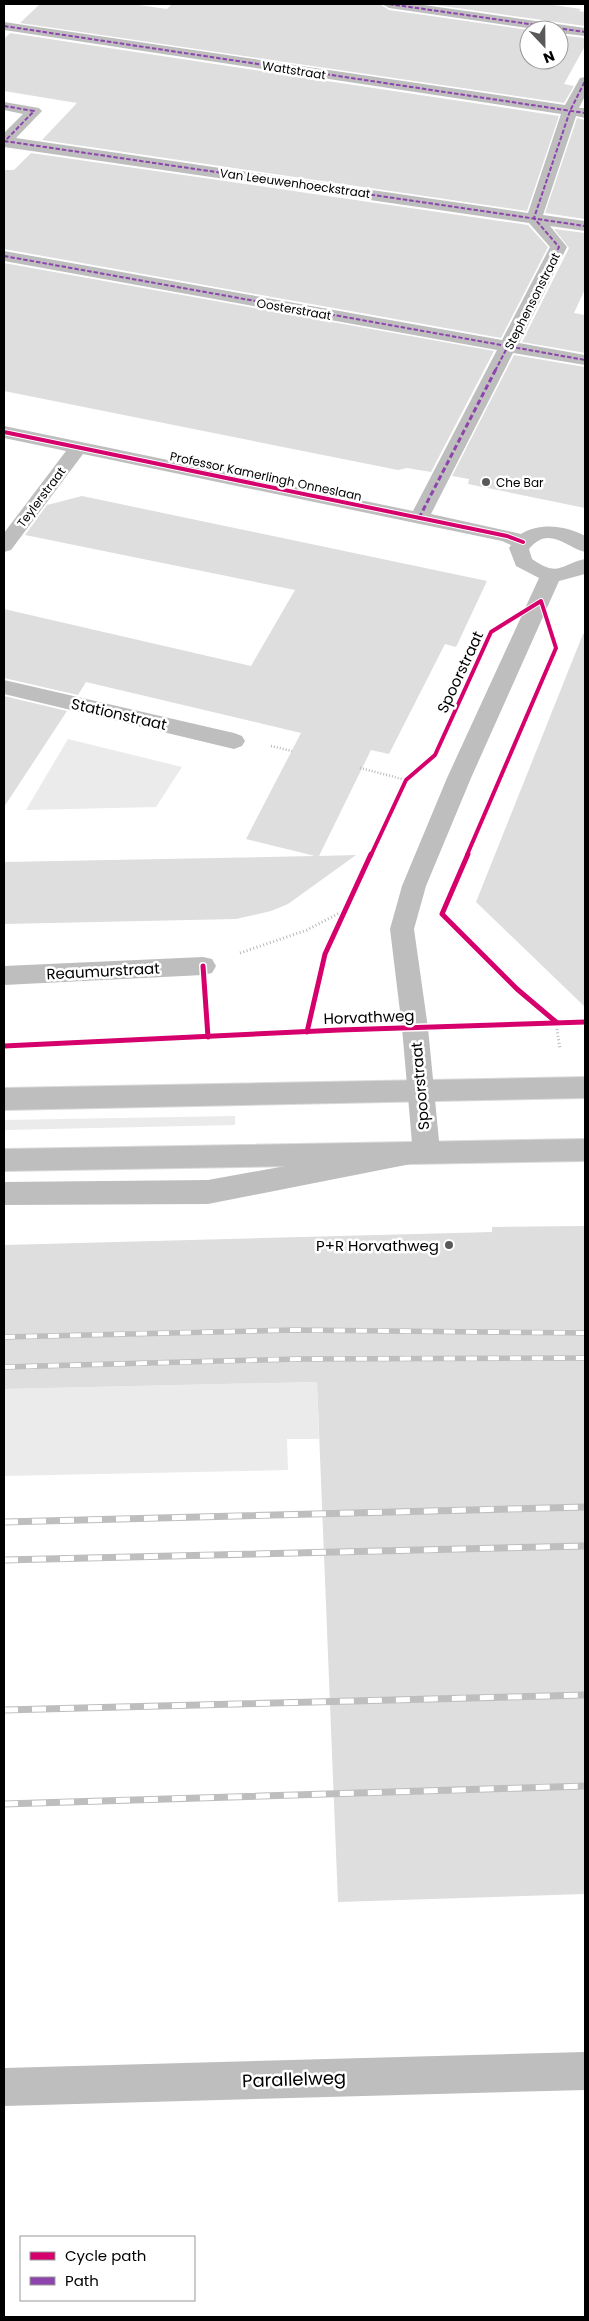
<svg xmlns="http://www.w3.org/2000/svg" width="589" height="2321" font-family="Poppins,sans-serif">
	<style>
		.green { fill: #ebebeb }
		.building { fill: #dedede }
		.lines { fill: none; stroke-linecap: round; stroke-linejoin: round }
		.major-casing { stroke: #dbdbdb; stroke-width: 2 }
		.path-far1 { stroke: #b9b9b9; stroke-width: 2.5; stroke-dasharray: 1 2; stroke-linecap: butt }
		.path { stroke: #b9b9b9; stroke-width: 3; stroke-dasharray: 1 2.5; stroke-linecap: butt }
		.minor { fill: #bebebe; fill-rule: evenodd }
		.major { fill: #bebebe; fill-rule: evenodd }
		.rail-far1-casing { stroke: #bebebe; stroke-width: 5.5 }
		.rail-casing { stroke: #bebebe; stroke-width: 7 }
		.rail-far1 { stroke: #fff; stroke-width: 4; stroke-dasharray: 11; stroke-linecap: butt }
		.rail { stroke: #fff; stroke-width: 5; stroke-dasharray: 14; stroke-linecap: butt }
		.quiet-far1 { stroke: #8e44ad; stroke-width: 2; stroke-dasharray: 4.5 2; stroke-linecap: butt }
		.quiet { stroke: #8e44ad; stroke-width: 3; stroke-dasharray: 5.5 3; stroke-linecap: butt }
		.cycleway-far1-casing { stroke: #fff; stroke-width: 6 }
		.cycleway-casing { stroke: #fff; stroke-width: 8 }
		.cycleway-far1 { stroke: #d6006c; stroke-width: 4 }
		.cycleway { stroke: #d6006c; stroke-width: 5 }
		.poi-dot { fill: #595959; stroke: #fff; stroke-width: 2 }
		.labels { text-anchor: middle; dominant-baseline: central; stroke-width: 5; stroke-linejoin: round; paint-order: stroke }
		.far-street-label { font-size: 12px; fill: #000; stroke: #fff }
		.far-poi-label { font-size: 12px; fill: #000; stroke: #fff; text-anchor: start }
		.street-label { font-size: 15px; fill: #000; stroke: #fff }
		.poi-label { font-size: 15px; fill: #000; stroke: #fff; text-anchor: end }
		.near-street-label { font-size: 18px; fill: #000; stroke: #fff }
	</style>
	<rect width="100%" height="100%" fill="#fff"/>
	<g class="green">
		<polygon points="68,739 182,767 156,807 26,810"/>
		<polygon points="235,1116 235,1125 4,1130 4,1120"/>
		<polygon points="317,1382 319,1439 287,1439 288,1470 4,1476 4,1389"/>
	</g>
	<g class="building">
		<polygon points="40,4 132,4 167,9 172,4 380,4 389,10 529,30 529,60 559,60 559,35 585,38 585,46 564,84 574,86 564,103 20,23"/>
		<polygon points="429,4 547,4 581,9 579,11 585,12 585,26"/>
		<polygon points="10,33 559,116 527,211 42,140 77,103 4,91 4,39"/>
		<polygon points="577,118 585,120 585,219 545,213"/>
		<polygon points="31,153 528,225 548,247 501,338 4,249 4,170 14,170"/>
		<polygon points="554,229 585,233 585,289 574,313 585,315 585,353 522,342 569,248"/>
		<polygon points="4,263 494,351 431,472 407,468 398,470 4,391"/>
		<polygon points="514,355 585,367 585,508 468,484 469,479 452,476"/>
		<polygon points="82,496 487,581 456,647 445,644 389,754 371,750 319,856 356,855 288,904 271,911 236,919 4,924 4,862 315,856 246,839 301,733 86,682 78,695 4,678 4,609 251,666 295,590 25,535 47,505"/>
		<polygon points="583,634 585,634 585,1007 476,902"/>
		<polygon points="4,696 67,711 4,807"/>
		<polygon points="585,1226 585,1894 338,1902 317,1382 4,1389 4,1245 492,1232 492,1227"/>
	</g>
	<g class="lines">
		<defs>
			<g id="major">
				<polygon points="585,1077 585,1098 4,1110 4,1088"/>
				<polygon points="585,1139 585,1161 4,1171 4,1149"/>
			</g>
		</defs>
		<use href="#major" class="major-casing"/>
		<g class="path-far1">
			<polyline points="271,746 292,751"/>
			<polyline points="360,768 406,780"/>
		</g>
		<g class="path">
			<polyline points="240,953 307,930 345,910"/>
			<polyline points="556,1022 560,1049"/>
		</g>
		<g class="minor">
			<polygon points="382,4 417,4 585,28 585,36 559,33 559,30 541,30 389,8"/>
			<path d="M4,22l561,83 15,-27 5,-1v19l-6,12h6v10l-9,-2 -33,99 42,6v10l-35,-5 17,21 -48,96 66,12v10l-72,-12 -82,161 90,20c20,-12 45,-8 64,2v16c-20,-5 -36,-27 -56,-3l3,10c27,19 29,5 53,0v15l-26,7 -88,197 -45,108 -12,43 14,99 12,123 -4,8 -228,45 -204,1v-23l204,-2 204,-37 -10,-115 -12,-99 12,-43 45,-108 92,-200 -23,-12 -7,-18 2,-3 -9,-4 -419,-87 -72,96 -7,2v-19l62,-82 -62,-13v-12l409,85 84,-161 -493,-89v-10l498,89 48,-93 -21,-24 -525,-76v-14l19,-19 -19,-4v-8l35,6 3,3 -26,27 512,75 33,-99 -557,-84z"/>
			<polygon points="4,680 234,733 242,736 245,741 242,746 234,749 4,694"/>
			<polygon points="203,957 212,959 216,966 212,973 203,975 4,985 4,966"/>
			<polygon points="585,2052 585,2090 4,2106 4,2068"/>
		</g>
		<use href="#major" class="major"/>
		<defs>
			<g id="rail-far1">
				<polyline points="4,1337 293,1330 585,1333"/>
				<polyline points="4,1367 297,1359 585,1358"/>
			</g>
			<g id="rail">
				<polyline points="4,1522 585,1507"/>
				<polyline points="4,1560 585,1546"/>
				<polyline points="4,1710 585,1695"/>
				<polyline points="4,1804 585,1786"/>
			</g>
		</defs>
		<use href="#rail-far1" class="rail-far1-casing"/>
		<use href="#rail" class="rail-casing"/>
		<use href="#rail-far1" class="rail-far1"/>
		<use href="#rail" class="rail"/>
		<g class="quiet-far1">
			<polyline points="389,4 585,32"/>
			<polyline points="4,26 585,113"/>
			<polyline points="4,106 34,111 4,142"/>
			<polyline points="4,141 585,226"/>
			<polyline points="4,256 585,360"/>
			<polyline points="495,371 559,247 534,218 570,111 585,81"/>
		</g>
		<polyline class="quiet" points="419,518 496,369"/>
		<defs>
			<g id="cycleway-far1">
				<polyline points="4,432 507,536 523,542"/>
				<polyline points="371,855 406,780 435,755 491,632 541,601 556,648 467,855"/>
			</g>
			<g id="cycleway">
				<polyline points="468,854 442,914 517,989 556,1022"/>
				<polyline points="203,966 208,1037"/>
				<polyline points="307,1032 325,954 371,854"/>
				<polyline points="4,1046 339,1030 585,1022"/>
			</g>
		</defs>
		<use href="#cycleway-far1" class="cycleway-far1-casing"/>
		<use href="#cycleway" class="cycleway-casing"/>
		<use href="#cycleway-far1" class="cycleway-far1"/>
		<use href="#cycleway" class="cycleway"/>
	</g>
	<g class="poi-dot">
		<circle cx="486" cy="482" r="5"/>
		<circle cx="449" cy="1245" r="5"/>
	</g>
	<g class="labels">
		<g class="far-street-label">
			<text transform="translate(294 70) rotate(9)">Wattstraat</text>
			<text transform="translate(295 183) rotate(8)">Van Leeuwenhoeckstraat</text>
			<text transform="translate(532 301) rotate(-63)">Stephensonstraat</text>
			<text transform="translate(294 309) rotate(10)">Oosterstraat</text>
			<text transform="translate(266 476) rotate(12)">Professor Kamerlingh Onneslaan</text>
			<text transform="translate(41 497) rotate(-53)">Teylerstraat</text>
		</g>
		<g class="far-poi-label">
			<text x="496" y="482">Che Bar</text>
		</g>
		<g class="street-label">
			<text transform="translate(460 672) rotate(-65)">Spoorstraat</text>
			<text transform="translate(119 714) rotate(13)">Stationstraat</text>
			<text transform="translate(103 971) rotate(-3)">Reaumurstraat</text>
			<text transform="translate(369 1017) rotate(-2)">Horvathweg</text>
			<text transform="translate(420 1086) rotate(-95)">Spoorstraat</text>
		</g>
		<g class="poi-label">
			<text x="439" y="1245">P+R Horvathweg</text>
		</g>
		<g class="near-street-label">
			<text transform="translate(294 2079) rotate(-2)">Parallelweg</text>
		</g>
	</g>
	<rect width="589" height="2321" fill="none" stroke="#000000" stroke-width="10"/>
	<rect x="20" y="2236" width="175" height="65" fill="#ffffff" stroke="#999999"/>
	<rect x="30" y="2252" width="25" height="8" fill="#d6006c" stroke="#999999"/>
	<text x="65" y="2261" font-size="15" fill="#000000">Cycle path</text>
	<rect x="30" y="2277" width="25" height="8" fill="#8e44ad" stroke="#999999"/>
	<text x="65" y="2286" font-size="15" fill="#000000">Path</text>
	<g transform="translate(544 45) rotate(158)"><circle r="24" fill="#ffffff" stroke="#999999"/>
	<path d="M0-4L9 19L0 12L-9 19Z" fill="#595959"/>
	<text y="-8" font-size="14" font-weight="bold" text-anchor="middle" fill="#000000">N</text>
	</g>
</svg>
